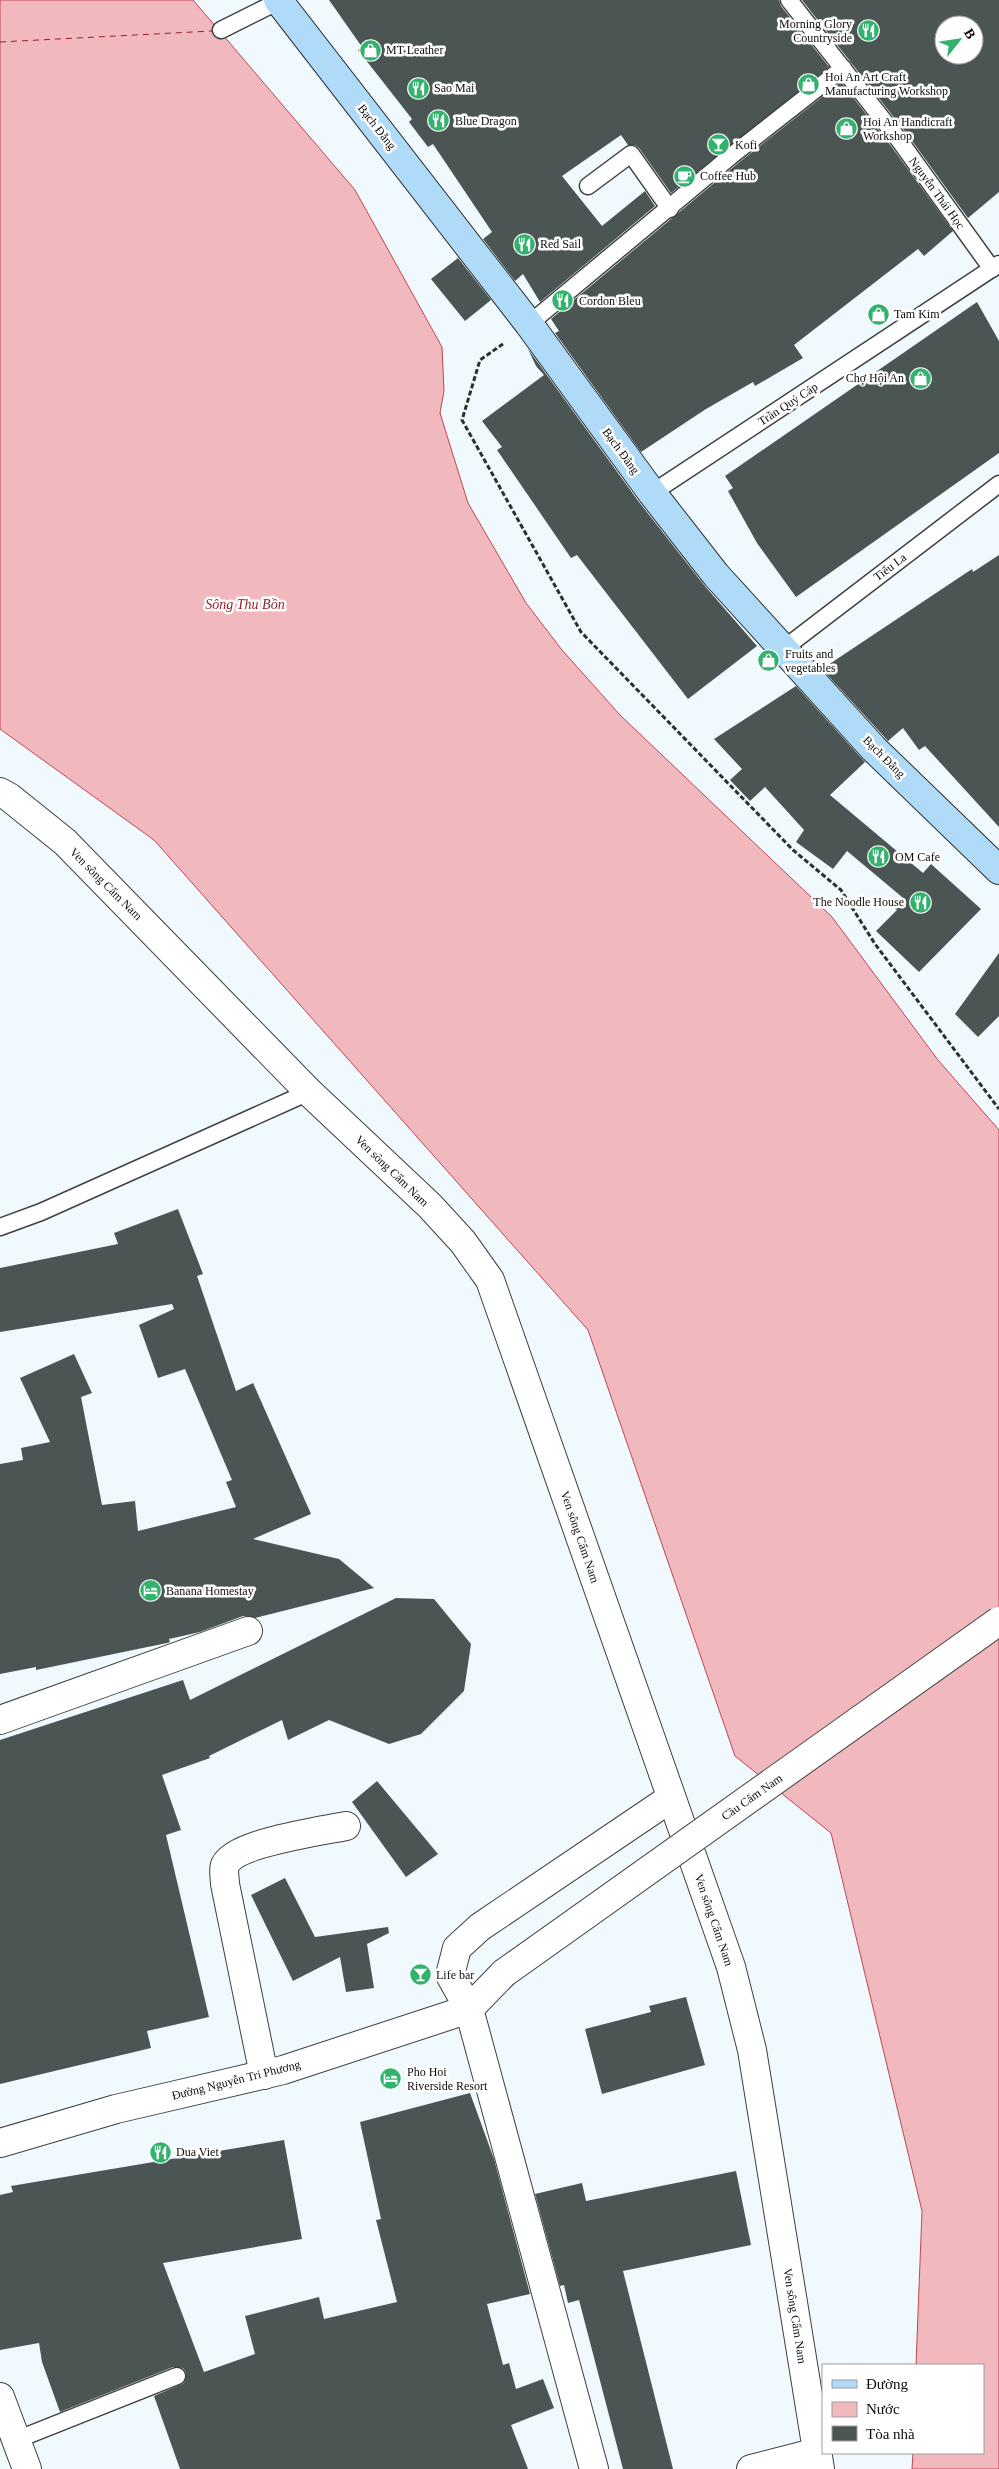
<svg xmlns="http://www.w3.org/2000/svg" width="999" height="2469" font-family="Georgia,serif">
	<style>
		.water { fill: #f1b8be; stroke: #c24550 }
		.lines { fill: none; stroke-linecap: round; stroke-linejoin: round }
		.ferry { stroke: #952127; stroke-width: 1; stroke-dasharray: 6 5; stroke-linecap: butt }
		.building { fill: #4b5554; fill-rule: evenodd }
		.lane-casing { stroke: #404040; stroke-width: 19 }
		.street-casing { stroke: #404040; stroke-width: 30 }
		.secondary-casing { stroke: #2f2f2f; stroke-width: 30 }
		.path { stroke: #2f2f2f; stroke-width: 3; stroke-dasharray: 5 2.5; stroke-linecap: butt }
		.lane { stroke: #fff; stroke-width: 16 }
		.street { stroke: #fff; stroke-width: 28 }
		.secondary { stroke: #afdbf8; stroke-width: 28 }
		.street-bridge-casing { stroke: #404040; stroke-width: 30; stroke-linecap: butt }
		.street-bridge { stroke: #fff; stroke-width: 28 }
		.labels { text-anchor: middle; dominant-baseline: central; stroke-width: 5; stroke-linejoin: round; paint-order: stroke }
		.poi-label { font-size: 12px; fill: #0d0d0d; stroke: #fff; text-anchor: start }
		.street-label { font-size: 12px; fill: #0d0d0d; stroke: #fff }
		.water-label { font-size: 14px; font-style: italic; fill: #952127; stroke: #fff }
	</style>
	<rect width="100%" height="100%" fill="#eff9fe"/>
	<polygon class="water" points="0,0 193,0 355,190 442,347 444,391 440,413 468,503 526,603 562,650 620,715 832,917 938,1060 999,1130 999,2469 912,2469 913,2453 983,2453 983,2365 916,2365 922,2211 831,1833 735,1756 588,1330 154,840 0,729"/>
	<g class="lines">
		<polyline class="ferry" points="0,42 212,31"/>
	</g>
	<g class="building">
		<polygon points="329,0 779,0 781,6 829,67 671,193 639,148 635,145 628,145 621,135 562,176 602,226 645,191 655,206 540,302 523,274 515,281 483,239 492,232 433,144 428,147 409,122 412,119 358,50 362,47"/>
		<path d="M802,0h197v192l-31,26 -61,-84zM944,25h30v30h-30z"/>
		<polygon points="841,82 891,146 953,231 924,256 918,249 794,345 803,358 755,386 753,382 706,409 641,452 555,333 559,331 551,319 737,164"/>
		<polygon points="458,258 491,300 465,321 431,279"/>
		<polygon points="977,302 999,341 999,453 796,597 757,543 728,491 733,488 725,476"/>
		<polygon points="528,349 639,502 704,585 757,646 688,699 577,555 571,558 497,450 502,447 482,421 544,375 536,366"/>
		<polygon points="999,555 999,827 925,746 919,750 903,728 888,741 822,669 972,569 973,572"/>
		<polygon points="796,686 865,762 830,795 923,873 931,864 981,909 919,972 876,931 897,910 893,907 902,897 847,851 833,869 796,842 804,830 765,787 750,801 730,780 742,769 714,739"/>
		<polygon points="999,953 999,1016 978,1037 955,1014"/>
		<polygon points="178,1209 203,1274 197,1276 236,1391 253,1383 311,1514 253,1539 339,1559 374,1588 255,1618 243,1616 200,1632 169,1639 170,1642 167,1643 36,1670 36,1667 0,1674 0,1464 23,1460 21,1448 50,1442 20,1378 74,1354 92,1393 81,1397 102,1505 135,1501 138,1531 236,1507 226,1482 232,1480 185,1369 158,1378 139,1325 174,1309 172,1304 0,1332 0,1268 118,1244 114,1233"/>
		<polygon points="396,1598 434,1599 471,1644 464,1691 421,1734 389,1744 329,1720 288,1740 282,1720 209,1756 210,1758 162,1775 181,1830 166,1835 209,2017 147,2031 151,2048 0,2084 0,1740 183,1680 190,1700"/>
		<polygon points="377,1781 438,1854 406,1877 352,1802"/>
		<polygon points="285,1878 315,1937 388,1927 389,1933 367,1944 374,1988 346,1992 340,1957 293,1981 251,1895"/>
		<polygon points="686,1997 705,2065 602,2094 585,2029 651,2012 649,2006"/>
		<polygon points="470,2093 494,2159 530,2294 487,2304 503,2365 509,2363 516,2389 543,2379 554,2408 511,2425 528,2469 180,2469 154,2396 184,2383 186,2373 183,2368 173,2367 60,2412 42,2362 39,2343 0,2350 0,2195 13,2192 11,2186 284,2140 302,2239 163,2263 204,2372 255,2354 245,2316 319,2297 324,2319 397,2302 376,2220 381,2219 360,2122"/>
		<polygon points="736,2171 751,2245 623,2271 673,2469 623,2469 579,2300 568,2303 564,2285 560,2286 535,2194 582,2183 586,2201"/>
	</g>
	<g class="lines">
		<defs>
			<g id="lane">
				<polyline points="789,0 899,140 992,269"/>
				<polyline points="221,30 279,1"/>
				<polyline points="588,186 631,154 670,209"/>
				<polyline points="529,324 731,156 843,68"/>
				<polyline points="652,493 999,264"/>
				<polyline points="782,650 999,484"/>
				<polyline points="0,1227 41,1212 309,1092"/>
				<polyline points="16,2440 177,2376"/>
			</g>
			<g id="street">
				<polyline points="0,792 9,797 65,842 309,1092 430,1206 463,1242 490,1280 731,1967 752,2050 820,2469"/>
				<polyline points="0,1720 248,1631"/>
				<path d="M264,2075l-39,-191c0,-5 -2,-14 0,-19 10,-22 97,-34 121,-39"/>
				<polyline points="0,2143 116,2109 283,2070 469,2009 504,1973"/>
				<polyline points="0,2397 27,2469"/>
				<polyline points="594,2469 469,2009 450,1975 457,1948 480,1927 671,1798"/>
				<polyline points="751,2469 817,2452"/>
			</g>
			<polyline id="secondary" points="278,0 529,324 652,493 716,575 874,749 999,870"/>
		</defs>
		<use href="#lane" class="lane-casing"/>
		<use href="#street" class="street-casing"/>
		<use href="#secondary" class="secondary-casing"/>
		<polyline class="path" points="503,344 480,360 462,420 581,632 793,850 841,890 875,944 999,1109"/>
		<use href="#lane" class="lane"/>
		<use href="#street" class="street"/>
		<use href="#secondary" class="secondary"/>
		<defs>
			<polyline id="street-bridge" points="504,1973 999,1621"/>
		</defs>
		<use href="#street-bridge" class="street-bridge-casing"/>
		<use href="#street-bridge" class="street-bridge"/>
	</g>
	<defs>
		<symbol id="restaurant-disc" viewBox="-11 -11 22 22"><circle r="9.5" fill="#31b26d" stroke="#fff"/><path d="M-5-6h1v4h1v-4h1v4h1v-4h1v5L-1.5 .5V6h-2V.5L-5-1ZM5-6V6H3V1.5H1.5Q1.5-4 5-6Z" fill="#fff"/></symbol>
		<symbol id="shop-disc" viewBox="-11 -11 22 22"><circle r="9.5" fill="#31b26d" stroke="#fff"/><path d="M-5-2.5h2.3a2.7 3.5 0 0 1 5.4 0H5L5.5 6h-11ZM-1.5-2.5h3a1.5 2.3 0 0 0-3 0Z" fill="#fff"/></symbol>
		<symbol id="bar-disc" viewBox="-11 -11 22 22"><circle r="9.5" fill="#31b26d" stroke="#fff"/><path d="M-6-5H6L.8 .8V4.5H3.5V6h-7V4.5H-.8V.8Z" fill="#fff"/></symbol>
		<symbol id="cafe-disc" viewBox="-11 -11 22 22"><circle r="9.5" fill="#31b26d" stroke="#fff"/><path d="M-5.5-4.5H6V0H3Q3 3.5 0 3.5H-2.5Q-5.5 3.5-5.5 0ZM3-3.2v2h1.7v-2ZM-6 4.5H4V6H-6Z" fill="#fff"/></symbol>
		<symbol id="hotel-disc" viewBox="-11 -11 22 22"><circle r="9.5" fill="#31b26d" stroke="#fff"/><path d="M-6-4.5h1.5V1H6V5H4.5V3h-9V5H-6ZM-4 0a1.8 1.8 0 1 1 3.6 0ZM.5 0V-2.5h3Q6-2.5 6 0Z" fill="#fff"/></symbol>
	</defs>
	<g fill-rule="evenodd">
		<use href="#restaurant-disc" x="856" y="18" width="25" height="25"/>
		<use href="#shop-disc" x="358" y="38" width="25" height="25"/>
		<use href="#shop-disc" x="796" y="72" width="25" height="25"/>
		<use href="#restaurant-disc" x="406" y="76" width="25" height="25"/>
		<use href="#restaurant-disc" x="426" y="108" width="25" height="25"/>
		<use href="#shop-disc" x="834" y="116" width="25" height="25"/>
		<use href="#bar-disc" x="706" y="132" width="25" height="25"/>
		<use href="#cafe-disc" x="672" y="164" width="25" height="25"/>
		<use href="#restaurant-disc" x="512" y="232" width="25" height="25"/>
		<use href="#restaurant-disc" x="550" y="288" width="25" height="25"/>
		<use href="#shop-disc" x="866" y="302" width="25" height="25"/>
		<use href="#shop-disc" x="908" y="366" width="25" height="25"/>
		<use href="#shop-disc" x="756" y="648" width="25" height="25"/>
		<use href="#restaurant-disc" x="866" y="844" width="25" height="25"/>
		<use href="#restaurant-disc" x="908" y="890" width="25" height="25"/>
		<use href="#hotel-disc" x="138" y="1578" width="25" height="25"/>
		<use href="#bar-disc" x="408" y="1962" width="25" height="25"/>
		<use href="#hotel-disc" x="378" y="2066" width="25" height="25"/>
		<use href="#restaurant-disc" x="148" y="2140" width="25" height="25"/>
	</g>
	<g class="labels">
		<g class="poi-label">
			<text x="852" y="24" text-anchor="end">Morning Glory<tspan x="852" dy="14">Countryside</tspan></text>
			<text x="386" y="50">MT Leather</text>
			<text x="825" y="77">Hoi An Art Craft<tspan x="825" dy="14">Manufacturing Workshop</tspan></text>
			<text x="434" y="88">Sao Mai</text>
			<text x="455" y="121">Blue Dragon</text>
			<text x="863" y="122">Hoi An Handicraft<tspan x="863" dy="14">Workshop</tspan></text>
			<text x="735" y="145">Kofi</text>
			<text x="700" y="176">Coffee Hub</text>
			<text x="540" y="244">Red Sail</text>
			<text x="579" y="301">Cordon Bleu</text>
			<text x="894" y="314">Tam Kim</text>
			<text x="904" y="378" text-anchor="end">Chợ Hội An</text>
			<text x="785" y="654">Fruits and<tspan x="785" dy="14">vegetables</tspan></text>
			<text x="895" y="857">OM Cafe</text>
			<text x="904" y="902" text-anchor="end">The Noodle House</text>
			<text x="166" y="1591">Banana Homestay</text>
			<text x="436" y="1975">Life bar</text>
			<text x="407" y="2072">Pho Hoi<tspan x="407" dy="14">Riverside Resort</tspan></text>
			<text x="176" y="2152">Dua Viet</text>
		</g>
		<g class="street-label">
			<text transform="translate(377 127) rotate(52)">Bạch Đằng</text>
			<text transform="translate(937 193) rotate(54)">Nguyễn Thái Học</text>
			<text transform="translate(788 404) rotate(-33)">Trần Quý Cáp</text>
			<text transform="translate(621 451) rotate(54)">Bạch Đằng</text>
			<text transform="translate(890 567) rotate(-37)">Tiểu La</text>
			<text transform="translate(884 757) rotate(45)">Bạch Đằng</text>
			<text transform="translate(106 884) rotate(45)">Ven sông Cẩm Nam</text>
			<text transform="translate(392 1171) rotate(44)">Ven sông Cẩm Nam</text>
			<text transform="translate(580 1537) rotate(71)">Ven sông Cẩm Nam</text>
			<text transform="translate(752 1797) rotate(-35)">Cầu Cẩm Nam</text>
			<text transform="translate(714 1920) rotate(71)">Ven sông Cẩm Nam</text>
			<text transform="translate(236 2080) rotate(-14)">Đường Nguyễn Tri Phương</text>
			<text transform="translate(795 2316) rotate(81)">Ven sông Cẩm Nam</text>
		</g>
		<g class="water-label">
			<text x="245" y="604">Sông Thu Bồn</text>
		</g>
	</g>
	<rect x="822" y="2364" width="162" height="90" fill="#ffffff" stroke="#9e9e9e"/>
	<rect x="832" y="2380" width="25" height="8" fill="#afdbf8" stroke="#9e9e9e"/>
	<text x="866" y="2389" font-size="15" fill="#0d0d0d">Đường</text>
	<rect x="832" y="2402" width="25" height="15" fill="#f1b8be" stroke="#9e9e9e"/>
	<text x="866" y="2414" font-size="15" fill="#0d0d0d">Nước</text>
	<rect x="832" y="2426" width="25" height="15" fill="#4b5554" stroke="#9e9e9e"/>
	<text x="866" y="2439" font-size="15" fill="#0d0d0d">Tòa nhà</text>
	<g transform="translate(959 40) rotate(60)"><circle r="24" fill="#ffffff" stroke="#9e9e9e"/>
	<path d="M0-4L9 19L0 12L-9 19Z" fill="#31b26d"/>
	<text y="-8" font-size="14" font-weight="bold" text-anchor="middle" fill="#0d0d0d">B</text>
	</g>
</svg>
